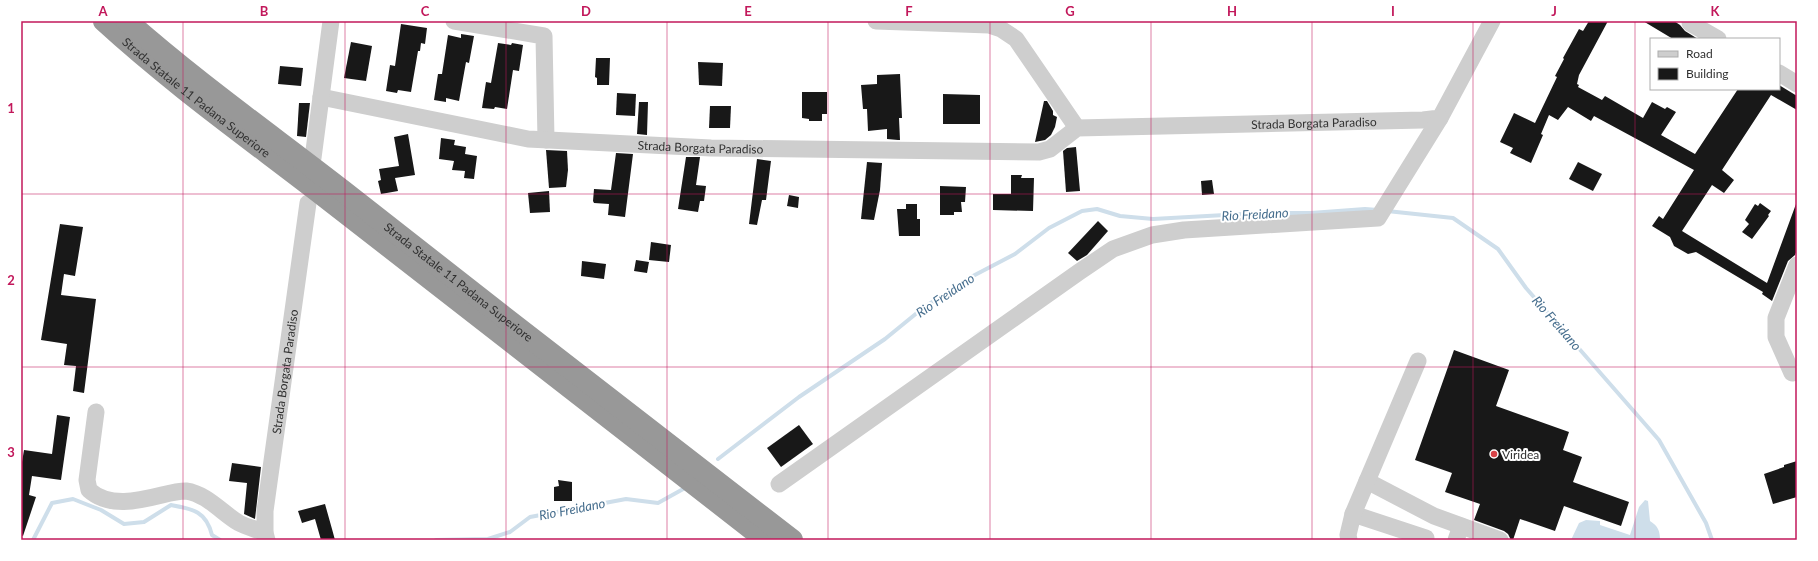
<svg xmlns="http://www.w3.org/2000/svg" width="1818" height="561" font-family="Lato,sans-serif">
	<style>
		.water { fill: #cedeea }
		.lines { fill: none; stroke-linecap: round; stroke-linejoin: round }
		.stream { stroke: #cedeea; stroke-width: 4 }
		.building { fill: #181818 }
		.minor { stroke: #cecece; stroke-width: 17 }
		.highway { stroke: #989898; stroke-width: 22 }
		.grid { fill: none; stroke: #c2185b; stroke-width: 1; stroke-opacity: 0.55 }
		.poi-dot { fill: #d74347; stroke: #fff; stroke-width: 1.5 }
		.labels { text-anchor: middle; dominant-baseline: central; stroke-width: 4; stroke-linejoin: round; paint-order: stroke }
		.street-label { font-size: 12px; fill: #313131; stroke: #fff }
		.poi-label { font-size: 12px; fill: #313131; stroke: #fff; text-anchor: start }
		.water-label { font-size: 13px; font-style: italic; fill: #456d8d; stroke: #fff }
		.neatline { fill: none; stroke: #c2185b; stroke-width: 1.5 }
		.grid-label { font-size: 13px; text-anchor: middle; font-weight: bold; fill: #c2185b }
	</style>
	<rect width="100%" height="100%" fill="#fff"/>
	<path class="water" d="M1645,500l3,1 2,20c8,5 10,10 10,19h-89l8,-17 7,-3 14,1v4l30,10 9,-28z"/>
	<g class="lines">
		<g class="stream">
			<polyline points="1387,211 1453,218 1498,249 1526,288 1659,440 1706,523 1712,540"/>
			<polyline points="718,459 799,397 885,339 923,308 971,277 1015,254 1049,228 1082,211 1097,209 1120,216 1153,219 1261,213 1311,213 1365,209 1378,210"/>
			<path d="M33,540l19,-37 21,-4 28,11 23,14 20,-2 27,-17c22,4 35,6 41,30l8,5"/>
			<polyline points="436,540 488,539 510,532 530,517 626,499 658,503 685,488"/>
		</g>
	</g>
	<g class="building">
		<polygon points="1589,21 1608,21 1579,75 1577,84 1579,85 1578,87 1602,100 1605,96 1643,118 1652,102 1665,109 1667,107 1676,112 1661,135 1695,154 1738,89 1779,89 1779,85 1797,96 1797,110 1771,95 1722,170 1734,180 1724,193 1712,185 1682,231 1767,283 1796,204 1797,204 1797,250 1795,255 1788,261 1772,301 1762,294 1763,292 1696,252 1688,254 1674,246 1670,237 1652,226 1659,216 1663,219 1694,170 1594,116 1591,121 1568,107 1558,120 1549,115 1541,134 1543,135 1531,163 1510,153 1513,148 1500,142 1514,113 1535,123 1557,77 1555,76 1564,59 1563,58 1579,29 1583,31"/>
		<polygon points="1643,21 1674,21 1680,25 1685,31 1698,39 1673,39"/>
		<polygon points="401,24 427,28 425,44 421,43 420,51 418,51 411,92 398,90 397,93 386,91 390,65 395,66"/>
		<polygon points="461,34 474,36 469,63 466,62 459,101 446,98 446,102 434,100 438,74 442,74 448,35 461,38"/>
		<polygon points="351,42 372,46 366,81 344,78"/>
		<polygon points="498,43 511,45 512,43 523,45 519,71 513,70 507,109 495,107 494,109 482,108 486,82 491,83"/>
		<polygon points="596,58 610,58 609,85 597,85 597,78 595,77"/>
		<polygon points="698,62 723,63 722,86 699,85"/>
		<polygon points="280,66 303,68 301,86 278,84"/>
		<polygon points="900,74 902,118 899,118 900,140 898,140 887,139 887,129 868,131 867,109 863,109 861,85 877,84 877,75"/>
		<polygon points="802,92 827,92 827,114 822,114 822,121 809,121 809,119 802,118"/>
		<polygon points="617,93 636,94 635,116 616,115"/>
		<polygon points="943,94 980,95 980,124 943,124"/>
		<polygon points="1044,101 1047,101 1053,111 1053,115 1057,117 1055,127 1051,135 1045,140 1035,142"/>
		<polygon points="639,102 648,102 647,135 637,134"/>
		<polygon points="299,103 310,103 306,137 297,136"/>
		<polygon points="710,106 731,106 730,128 709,128"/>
		<polygon points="408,134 415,175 395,178 398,191 381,194 378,181 381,180 379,169 399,166 394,137"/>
		<polygon points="441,138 455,140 454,145 466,147 465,154 477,156 474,179 464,178 465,171 452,170 454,161 439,159"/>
		<polygon points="1076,147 1080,191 1066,192 1063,151 1067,148"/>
		<polygon points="546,150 567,151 568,170 566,187 549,188"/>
		<polygon points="616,153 633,154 625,217 608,215 609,204 594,203 593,201 594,189 611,190"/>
		<polygon points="686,157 700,157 696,185 706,186 704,201 700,201 698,212 678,209"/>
		<polygon points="757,159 771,161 766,200 762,200 757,225 749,224"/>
		<polygon points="867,162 882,163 880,190 874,220 861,219"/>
		<polygon points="1578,162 1602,174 1593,191 1569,179"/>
		<polygon points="1011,175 1022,175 1021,178 1034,178 1033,211 993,210 993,194 1011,194"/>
		<polygon points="1212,180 1214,194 1202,195 1201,181"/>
		<polygon points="940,186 966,187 965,202 961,202 962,212 954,212 954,215 940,215"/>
		<polygon points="549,191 550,212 530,213 528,193"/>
		<polygon points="789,195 799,197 798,208 787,206"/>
		<polygon points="1760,203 1771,211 1768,215 1769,216 1752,239 1742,232 1749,224 1745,220 1755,204 1758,206"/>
		<polygon points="906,204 917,204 917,219 920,219 920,236 899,236 897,209 906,209"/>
		<polygon points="1098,221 1108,231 1087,255 1077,261 1068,253"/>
		<polygon points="60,224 83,227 75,276 64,274 61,295 96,299 84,393 73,391 76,366 64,365 67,344 41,340"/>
		<polygon points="651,242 671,245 669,262 649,260"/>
		<polygon points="636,260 649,262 647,273 634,271"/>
		<polygon points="582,261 606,264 604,279 581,276"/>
		<polygon points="1454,350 1509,370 1496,406 1569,432 1563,450 1582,457 1573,482 1629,502 1621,526 1564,506 1555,531 1520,519 1513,540 1511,540 1508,534 1504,531 1474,520 1480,504 1445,492 1452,473 1415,460"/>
		<polygon points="57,415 70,417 61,480 32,476 29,495 36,497 23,536 21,535 21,468 24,450 52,454"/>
		<polygon points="799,425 813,444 781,467 767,448"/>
		<polygon points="1797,461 1797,497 1773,504 1764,474 1784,467 1784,465"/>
		<polygon points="232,463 261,467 255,519 244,514 247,483 229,481"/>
		<polygon points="558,480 572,482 572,501 554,501 554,487 559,486"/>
		<polygon points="325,504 332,529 335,540 321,540 315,519 302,523 298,511"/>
	</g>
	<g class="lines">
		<g class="minor">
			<polyline points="454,21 544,36 546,140"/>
			<polyline points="876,21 989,25 1001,29 1016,39 1077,128"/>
			<polyline points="1690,23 1718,39"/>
			<polyline points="1779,73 1797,84"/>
			<path id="s1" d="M321,97l207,42 183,9 328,4 11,-3 27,-21 346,-8 17,-2 52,-97"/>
			<polyline points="313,158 331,21"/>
			<polyline points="1797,265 1776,318 1776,337 1792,373 1797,371"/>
			<path d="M96,412l-9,68 2,10c20,18 49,11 73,5 8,-2 16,-4 24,-4 21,3 36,22 53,32 8,4 17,6 26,10"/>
			<polyline points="1367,481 1434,516 1500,540"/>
			<polyline points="779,484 1079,272 1113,249 1152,235 1184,230 1378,218 1440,118"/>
			<polyline points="1353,514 1426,538"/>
			<path id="s2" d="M267,540l-2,-7v-22l43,-308"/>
			<polyline points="1349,540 1348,535 1353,514 1418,361"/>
			<polyline points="1456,540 1461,526"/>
		</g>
		<g class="highway">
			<path id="s3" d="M104,21c71,65 149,120 225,179 146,112 291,227 437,340"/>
			<path id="s4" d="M127,21c69,61 144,114 216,170 149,117 299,234 449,349"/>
		</g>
	</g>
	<path class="grid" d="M183,21v519M345,21v519M506,21v519M667,21v519M828,21v519M990,21v519M1151,21v519M1312,21v519M1473,21v519M1635,21v519M21,194h1776M21,367h1776"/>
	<circle class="poi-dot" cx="1494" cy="454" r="4"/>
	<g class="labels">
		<g class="street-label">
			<text stroke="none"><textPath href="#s3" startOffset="120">Strada Statale 11 Padana Superiore</textPath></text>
			<text stroke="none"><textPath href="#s1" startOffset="1005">Strada Borgata Paradiso</textPath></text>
			<text stroke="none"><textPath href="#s1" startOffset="384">Strada Borgata Paradiso</textPath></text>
			<text stroke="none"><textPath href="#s4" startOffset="422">Strada Statale 11 Padana Superiore</textPath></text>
			<text stroke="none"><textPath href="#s2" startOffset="170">Strada Borgata Paradiso</textPath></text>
		</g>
		<g class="poi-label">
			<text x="1502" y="454">Viridea</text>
		</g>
		<g class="water-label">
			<text transform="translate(1255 214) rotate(-3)">Rio Freidano</text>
			<text transform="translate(945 295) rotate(-34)">Rio Freidano</text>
			<text transform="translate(1557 323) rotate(49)">Rio Freidano</text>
			<text transform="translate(572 509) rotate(-11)">Rio Freidano</text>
		</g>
	</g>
	<rect width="1818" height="561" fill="none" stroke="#ffffff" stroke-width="44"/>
	<rect x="1650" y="38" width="130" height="52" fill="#ffffff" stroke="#adadad"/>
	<rect x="1658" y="51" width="20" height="6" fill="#cecece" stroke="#adadad"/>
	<text x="1686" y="58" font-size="12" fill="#313131">Road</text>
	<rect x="1658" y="68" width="20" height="12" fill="#181818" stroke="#adadad"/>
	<text x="1686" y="78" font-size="12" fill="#313131">Building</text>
	<rect x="22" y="22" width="1774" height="517" class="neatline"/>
	<g class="grid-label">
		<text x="103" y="16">A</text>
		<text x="264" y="16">B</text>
		<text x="425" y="16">C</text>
		<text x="586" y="16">D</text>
		<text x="748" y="16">E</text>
		<text x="909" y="16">F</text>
		<text x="1070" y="16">G</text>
		<text x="1232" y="16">H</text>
		<text x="1393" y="16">I</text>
		<text x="1554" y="16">J</text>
		<text x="1715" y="16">K</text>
		<text x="11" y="113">1</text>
		<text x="11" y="285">2</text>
		<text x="11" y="457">3</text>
	</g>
</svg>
